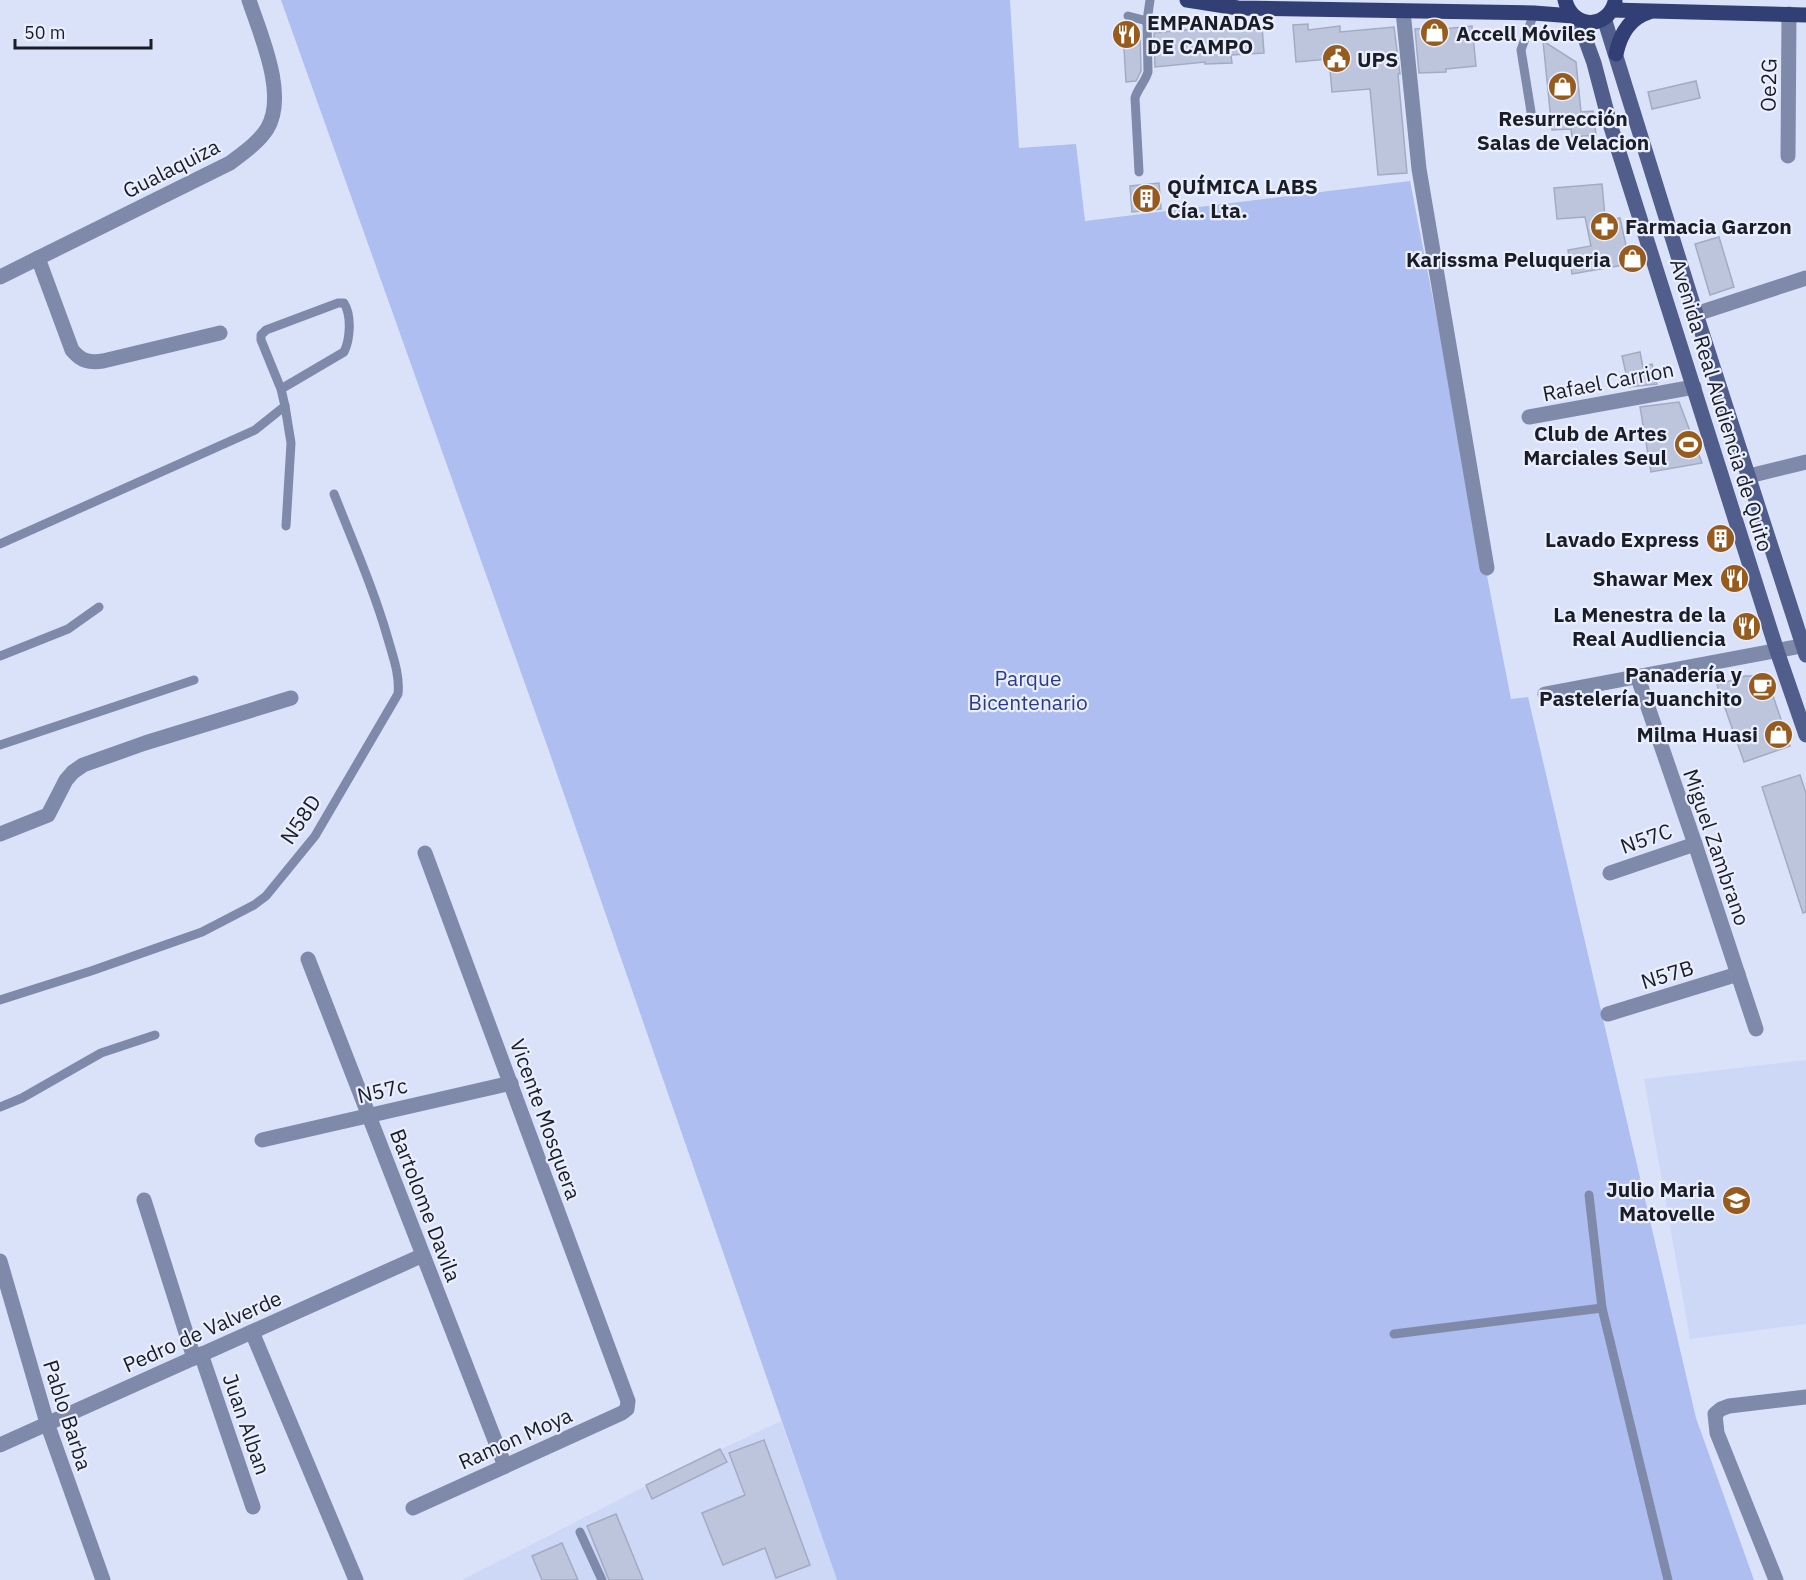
<svg xmlns="http://www.w3.org/2000/svg" width="1806" height="1580" font-family="'IBM Plex Sans',sans-serif">
	<style>
		.built { fill: #cdd8f7 }
		.green { fill: #aebef1 }
		.building { fill: #bdc5dd; stroke: #a3aac1; stroke-width: 1.5 }
		.lines { fill: none; stroke-linecap: round; stroke-linejoin: round }
		.service { stroke: #7f89a9; stroke-width: 9 }
		.minor { stroke: #7f89a9; stroke-width: 15 }
		.tertiary { stroke: #7f89a9; stroke-width: 15 }
		.secondary { stroke: #515e8b; stroke-width: 15 }
		.primary { stroke: #323f75; stroke-width: 15 }
		.labels { text-anchor: middle; dominant-baseline: central; stroke-width: 4.5; stroke-linejoin: round; paint-order: stroke }
		.poi-label { font-size: 21px; font-weight: bold; fill: #1b1d26; stroke: #eaeffe; text-anchor: end }
		.street-label { font-size: 21px; fill: #1b1d26; stroke: #eaeffe }
		.park-label { font-size: 21px; fill: #2b3a8e; stroke: #eaeffe }
	</style>
	<rect width="100%" height="100%" fill="#dae2fa"/>
	<g class="built">
		<polygon points="1806,1060 1806,1324 1690,1339 1644,1079"/>
		<polygon points="781,1421 837,1580 462,1580 683,1467"/>
	</g>
	<polygon class="green" points="281,0 1010,0 1019,148 1076,144 1085,221 1410,181 1511,699 1528,697 1696,1418 1754,1580 837,1580 549,751"/>
	<g class="building">
		<polygon points="1203,21 1240,28 1262,26 1264,53 1231,55 1232,63 1205,64 1205,62 1155,67 1154,33 1204,28"/>
		<polygon points="1308,24 1308,30 1340,26 1340,32 1394,27 1400,74 1398,74 1407,173 1378,175 1370,89 1332,92 1329,59 1296,62 1293,25"/>
		<polygon points="1472,26 1476,66 1446,69 1446,72 1419,73 1415,29 1443,27 1443,29"/>
		<polygon points="1140,31 1141,71 1136,81 1126,82 1123,32"/>
		<polygon points="1543,41 1576,62 1581,112 1593,111 1596,135 1572,137 1571,129 1552,130"/>
		<polygon points="1696,81 1700,98 1652,109 1648,92"/>
		<polygon points="1159,183 1161,209 1132,212 1130,186"/>
		<polygon points="1602,184 1605,217 1610,216 1611,220 1620,218 1630,264 1572,274 1568,250 1591,246 1585,217 1557,219 1554,188"/>
		<polygon points="1719,237 1734,287 1710,295 1695,244"/>
		<polygon points="1640,352 1643,367 1652,364 1657,384 1629,387 1622,356"/>
		<polygon points="1679,402 1702,463 1651,472 1640,407"/>
		<polygon points="1745,676 1757,676 1768,681 1790,746 1744,762 1717,685"/>
		<polygon points="1800,775 1806,793 1806,912 1803,913 1762,787"/>
		<polygon points="764,1440 810,1565 776,1578 765,1548 723,1565 702,1513 745,1495 729,1453"/>
		<polygon points="720,1449 727,1462 652,1499 646,1485"/>
		<polygon points="616,1514 643,1580 609,1580 587,1526"/>
		<polygon points="562,1543 578,1580 542,1580 532,1556"/>
	</g>
	<g class="lines">
		<g class="service">
			<polyline points="1128,16 1147,21"/>
			<polyline points="1532,118 1521,50 1534,13"/>
			<path d="M1139,172l-4,-74c3,-10 10,-16 13,-26l-1,-51 3,-21"/>
			<path d="M281,389l63,-37c6,-12 8,-36 0,-49h-6l-72,27 -5,5v5l20,49 4,17 6,37 -5,83"/>
			<polyline points="0,544 255,430 285,406"/>
			<polyline points="0,656 68,629 99,607"/>
			<polyline points="0,745 194,680"/>
			<path d="M0,1000l91,-29 111,-39 52,-27 12,-9 49,-60 83,-142c2,-19 -5,-37 -10,-55 -14,-49 -35,-97 -54,-145"/>
			<polyline points="0,1107 22,1098 101,1053 155,1035"/>
			<polyline points="1589,1195 1602,1308 1668,1580"/>
			<polyline points="1394,1334 1602,1308"/>
			<polyline points="580,1532 602,1580"/>
		</g>
		<g class="minor">
			<polyline points="1403,11 1419,169 1487,568"/>
			<polyline points="1788,156 1789,14"/>
			<path d="M38,258l34,92c9,11 17,13 31,11l117,-28"/>
			<polyline points="1696,314 1806,278"/>
			<polyline points="1529,417 1694,387"/>
			<polyline points="1749,476 1806,462"/>
			<polyline points="1638,678 1695,844 1756,1029"/>
			<polyline points="1545,694 1806,645"/>
			<polyline points="0,834 48,815 66,780 73,772 83,765 145,743 291,698"/>
			<polyline points="1610,873 1695,844"/>
			<polyline points="308,959 505,1466"/>
			<polyline points="1608,1014 1738,974"/>
			<polyline points="262,1140 511,1083"/>
			<polyline points="144,1200 194,1358"/>
			<polyline points="0,1261 47,1423 103,1580"/>
			<polyline points="252,1332 356,1580"/>
			<polyline points="201,1354 253,1507"/>
			<polyline points="0,1445 421,1256"/>
			<polyline points="413,1508 622,1413 627,1409 628,1401 425,853"/>
			<polyline points="1776,1580 1717,1433 1715,1414 1721,1409 1729,1406 1806,1397"/>
		</g>
		<path class="tertiary" d="M0,277l230,-114c13,-10 28,-20 37,-34 21,-34 -7,-95 -18,-129"/>
		<g class="secondary">
			<polyline points="1604,18 1696,314 1806,655"/>
			<polyline points="1578,19 1594,63 1610,124 1777,651 1806,735"/>
		</g>
		<g class="primary">
			<polyline points="1187,0 1238,8 1534,13 1573,16"/>
			<path d="M1565,0c7,29 42,30 50,2"/>
			<polyline points="1612,10 1806,15"/>
			<path d="M1616,54c4,-19 13,-36 33,-42"/>
		</g>
	</g>
	<defs>
		<symbol id="shop-disc" viewBox="-11 -11 22 22"><circle r="9.5" fill="#985b1e" stroke="#eaeffe"/><path d="M-5-2.5h2.3a2.7 3.5 0 0 1 5.4 0H5L5.5 6h-11ZM-1.5-2.5h3a1.5 2.3 0 0 0-3 0Z" fill="#fff"/></symbol>
		<symbol id="restaurant-disc" viewBox="-11 -11 22 22"><circle r="9.5" fill="#985b1e" stroke="#eaeffe"/><path d="M-5-6h1v4h1v-4h1v4h1v-4h1v5L-1.5 .5V6h-2V.5L-5-1ZM5-6V6H3V1.5H1.5Q1.5-4 5-6Z" fill="#fff"/></symbol>
		<symbol id="civic-disc" viewBox="-11 -11 22 22"><circle r="9.5" fill="#985b1e" stroke="#eaeffe"/><path d="M-.6-6.5H3V-4.5H.6V-3L4-1V1h2V6H-6V1h2V-1L-.6-3ZM-1.2 2.5V6h2.4V2.5Z" fill="#fff"/></symbol>
		<symbol id="building-disc" viewBox="-11 -11 22 22"><circle r="9.5" fill="#985b1e" stroke="#eaeffe"/><path d="M-4-6H4V6H1V3H-1V6H-4ZM-2.5-4.3h1.7v1.8h-1.7ZM.8-4.3h1.7v1.8H.8ZM-2.5-1h1.7V.8h-1.7ZM.8-1h1.7V.8H.8Z" fill="#fff"/></symbol>
		<symbol id="pharmacy-disc" viewBox="-11 -11 22 22"><circle r="9.5" fill="#985b1e" stroke="#eaeffe"/><path d="M-2-6h4v4h4v4h-4v4h-4v-4h-4v-4h4Z" fill="#fff"/></symbol>
		<symbol id="stadium-disc" viewBox="-11 -11 22 22"><circle r="9.5" fill="#985b1e" stroke="#eaeffe"/><path d="M0-5a6.5 5 0 1 0 0 10a6.5 5 0 1 0 0-10ZM-3.5-1.8h7v3.6h-7Z" fill="#fff"/></symbol>
		<symbol id="cafe-disc" viewBox="-11 -11 22 22"><circle r="9.5" fill="#985b1e" stroke="#eaeffe"/><path d="M-5.5-4.5H6V0H3Q3 3.5 0 3.5H-2.5Q-5.5 3.5-5.5 0ZM3-3.2v2h1.7v-2ZM-6 4.5H4V6H-6Z" fill="#fff"/></symbol>
		<symbol id="school-disc" viewBox="-11 -11 22 22"><circle r="9.5" fill="#985b1e" stroke="#eaeffe"/><path d="M0-5L7-2L0 1L-7-2ZM-4 1L0 2.5L4 1V4Q0 6-4 4Z" fill="#fff"/></symbol>
	</defs>
	<g fill-rule="evenodd">
		<use href="#shop-disc" x="1418" y="16" width="33" height="33"/>
		<use href="#restaurant-disc" x="1110" y="18" width="33" height="33"/>
		<use href="#civic-disc" x="1320" y="42" width="33" height="33"/>
		<use href="#shop-disc" x="1546" y="70" width="33" height="33"/>
		<use href="#building-disc" x="1130" y="182" width="33" height="33"/>
		<use href="#pharmacy-disc" x="1588" y="210" width="33" height="33"/>
		<use href="#shop-disc" x="1616" y="242" width="33" height="33"/>
		<use href="#stadium-disc" x="1672" y="428" width="33" height="33"/>
		<use href="#building-disc" x="1704" y="522" width="33" height="33"/>
		<use href="#restaurant-disc" x="1718" y="562" width="33" height="33"/>
		<use href="#restaurant-disc" x="1730" y="610" width="33" height="33"/>
		<use href="#cafe-disc" x="1746" y="670" width="33" height="33"/>
		<use href="#shop-disc" x="1762" y="718" width="33" height="33"/>
		<use href="#school-disc" x="1720" y="1184" width="33" height="33"/>
	</g>
	<g class="labels">
		<g class="poi-label">
			<text x="1147" y="22" text-anchor="start">EMPANADAS<tspan x="1147" dy="24">DE CAMPO</tspan></text>
			<text x="1456" y="33" text-anchor="start">Accell Móviles</text>
			<text x="1357" y="59" text-anchor="start">UPS</text>
			<text x="1563" y="118" text-anchor="middle">Resurrección<tspan x="1563" dy="24">Salas de Velacion</tspan></text>
			<text x="1167" y="186" text-anchor="start">QUÍMICA LABS<tspan x="1167" dy="24">Cía. Lta.</tspan></text>
			<text x="1625" y="226" text-anchor="start">Farmacia Garzon</text>
			<text x="1611" y="259">Karissma Peluqueria</text>
			<text x="1667" y="433">Club de Artes<tspan x="1667" dy="24">Marciales Seul</tspan></text>
			<text x="1699" y="539">Lavado Express</text>
			<text x="1713" y="578">Shawar Mex</text>
			<text x="1726" y="614">La Menestra de la<tspan x="1726" dy="24">Real Audliencia</tspan></text>
			<text x="1742" y="674">Panadería y<tspan x="1742" dy="24">Pastelería Juanchito</tspan></text>
			<text x="1758" y="734">Milma Huasi</text>
			<text x="1715" y="1189">Julio Maria<tspan x="1715" dy="24">Matovelle</tspan></text>
		</g>
		<g class="street-label">
			<text transform="translate(1768 85) rotate(-89)">Oe2G</text>
			<text transform="translate(171 168) rotate(-27)">Gualaquiza</text>
			<text transform="translate(1608 381) rotate(-11)">Rafael Carrion</text>
			<text transform="translate(1722 405) rotate(73)">Avenida Real Audiencia de Quito</text>
			<text transform="translate(300 819) rotate(-56)">N58D</text>
			<text transform="translate(1646 838) rotate(-19)">N57C</text>
			<text transform="translate(1717 847) rotate(71)">Miguel Zambrano</text>
			<text transform="translate(1667 974) rotate(-17)">N57B</text>
			<text transform="translate(382 1090) rotate(-13)">N57c</text>
			<text transform="translate(546 1119) rotate(70)">Vicente Mosquera</text>
			<text transform="translate(426 1205) rotate(69)">Bartolome Davila</text>
			<text transform="translate(202 1331) rotate(-24)">Pedro de Valverde</text>
			<text transform="translate(68 1415) rotate(72)">Pablo Barba</text>
			<text transform="translate(247 1424) rotate(71)">Juan Alban</text>
			<text transform="translate(515 1438) rotate(-24)">Ramon Moya</text>
		</g>
		<g class="park-label">
			<text x="1028" y="678">Parque<tspan x="1028" dy="24">Bicentenario</tspan></text>
		</g>
	</g>
	<path d="M15 39v9h136v-9" fill="none" stroke="#1b1d26" stroke-width="3"/>
	<text x="24" y="39" font-size="18" fill="#1b1d26" stroke="#eaeffe" stroke-width="4.5" paint-order="stroke">50 m</text>
</svg>
